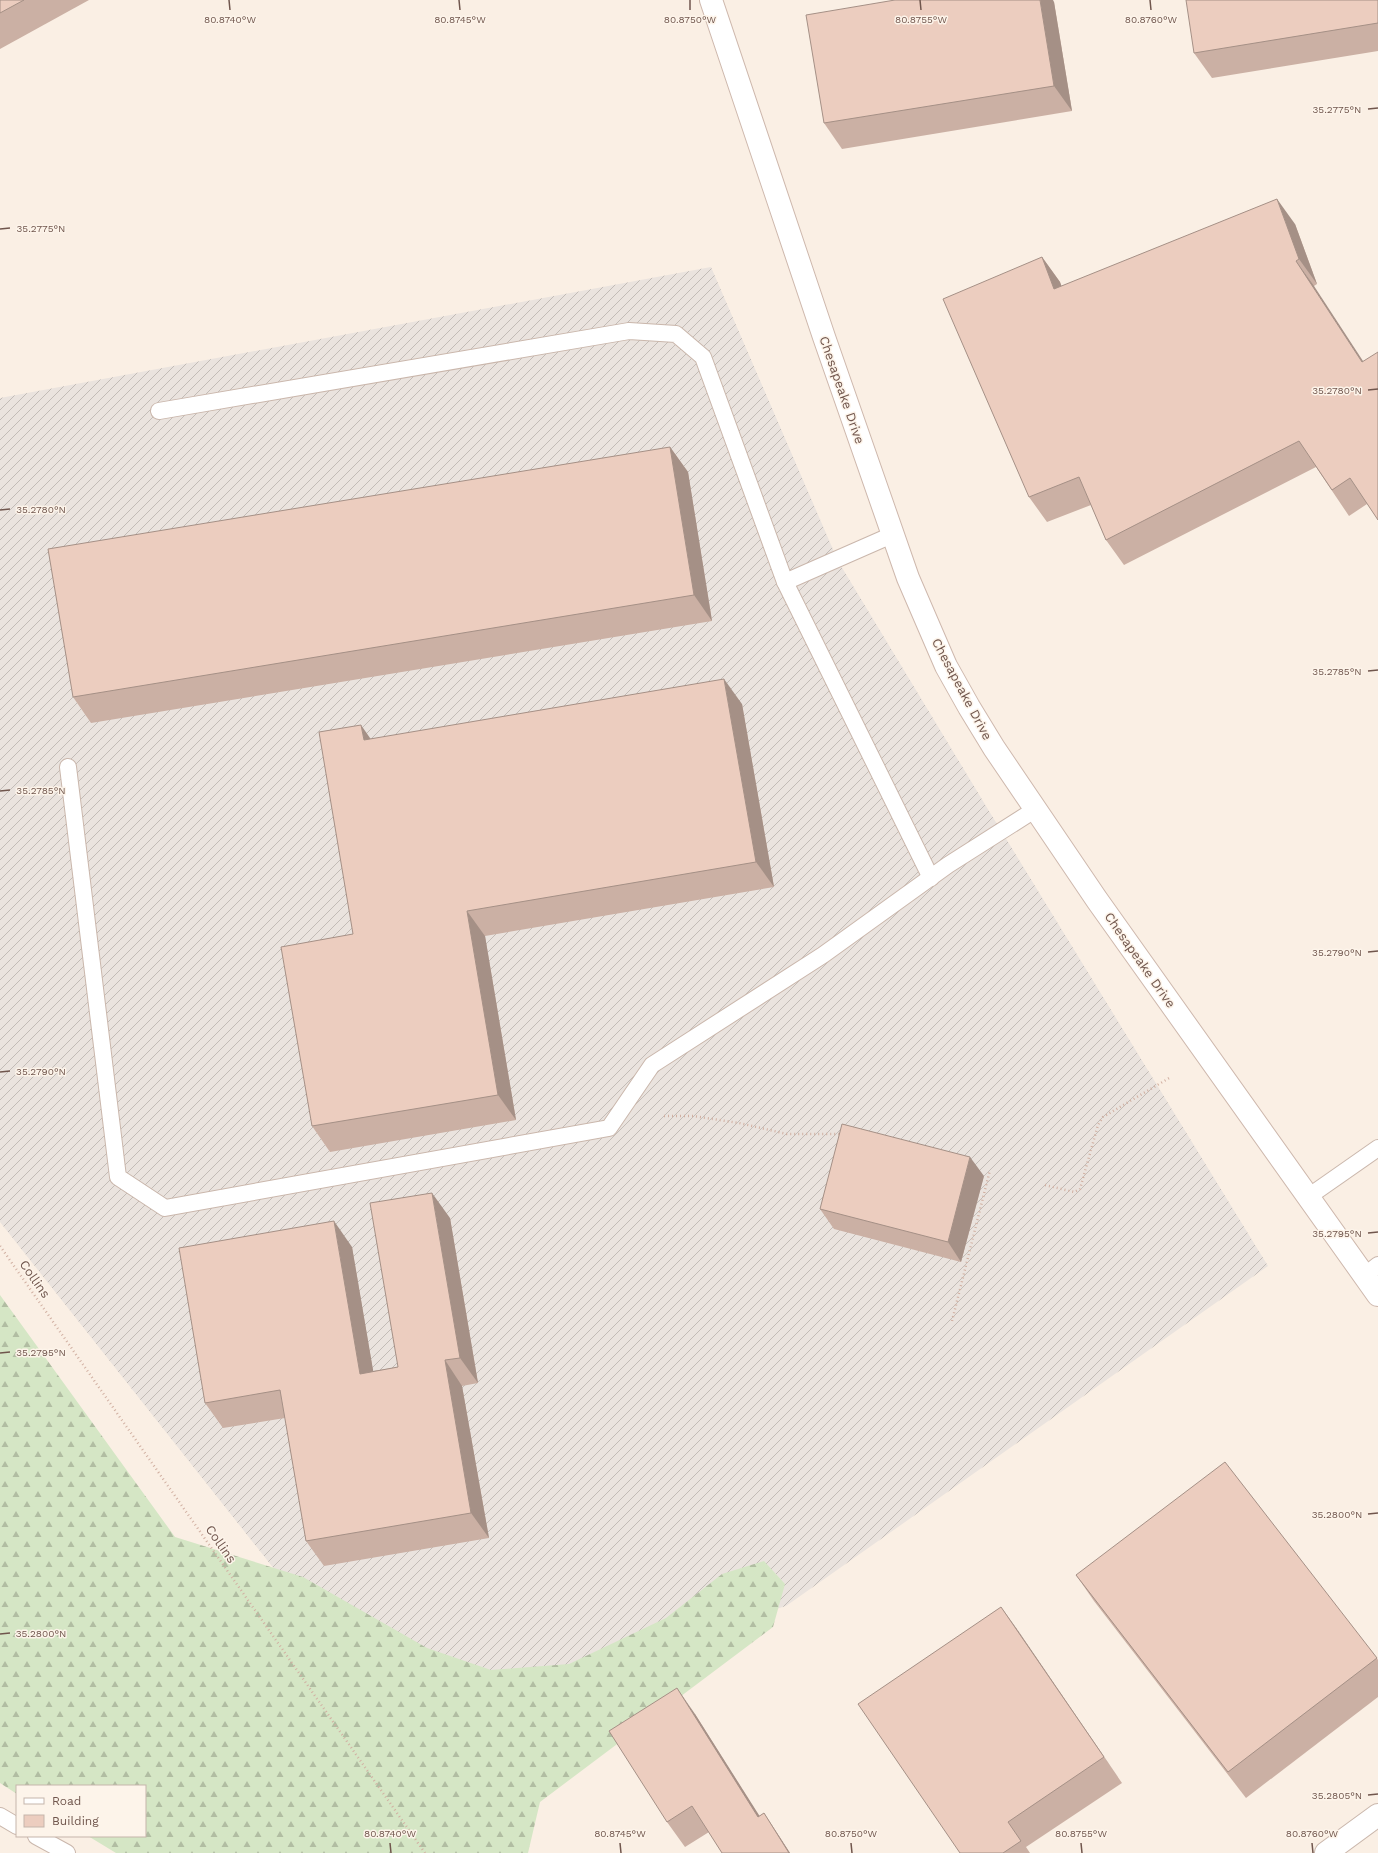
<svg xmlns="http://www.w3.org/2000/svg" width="1378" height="1853" font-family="'Work Sans',sans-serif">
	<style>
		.industrial { fill: url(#industrial-furrows) }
		.forest { fill: url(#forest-firs) }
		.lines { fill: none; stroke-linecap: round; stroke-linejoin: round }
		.lane-casing { stroke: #cab7ac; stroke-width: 18 }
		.street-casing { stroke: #cab7ac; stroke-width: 24 }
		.secondary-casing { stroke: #ceb8ad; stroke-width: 24 }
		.path { stroke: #d1b0a2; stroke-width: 2.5; stroke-dasharray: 1 3; stroke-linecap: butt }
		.lane { stroke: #fff; stroke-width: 16 }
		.street { stroke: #fff; stroke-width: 22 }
		.secondary { stroke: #fff; stroke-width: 22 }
		.wall { fill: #cbb0a4 }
		.shaded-wall { fill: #a59086 }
		.building { fill: #eccdbf; stroke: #a59086 }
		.ticks { fill: none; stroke: #70564d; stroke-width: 1.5 }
		.labels { text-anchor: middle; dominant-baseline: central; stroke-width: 3; stroke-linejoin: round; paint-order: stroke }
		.street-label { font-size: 13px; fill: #70564d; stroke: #fdf4ea }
		.ticks-label { font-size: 10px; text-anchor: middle; fill: #70564d; stroke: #fdf4ea; stroke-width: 3; stroke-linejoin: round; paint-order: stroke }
	</style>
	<defs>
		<pattern id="industrial-furrows" width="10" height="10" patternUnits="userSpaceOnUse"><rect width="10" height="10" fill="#eae3de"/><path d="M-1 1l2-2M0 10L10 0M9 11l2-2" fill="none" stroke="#c2bbb6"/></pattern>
		<pattern id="forest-firs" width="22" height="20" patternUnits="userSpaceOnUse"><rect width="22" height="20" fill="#d5e6c5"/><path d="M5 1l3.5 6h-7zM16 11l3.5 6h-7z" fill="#b1bda2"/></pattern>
	</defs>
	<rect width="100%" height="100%" fill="#faefe4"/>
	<polygon class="industrial" points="711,267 838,561 989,811 1268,1266 786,1606 495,1693 293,1593 0,1222 0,398"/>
	<polygon class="forest" points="0,1295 175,1537 303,1577 427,1648 491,1670 569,1664 666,1618 722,1574 764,1561 785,1584 773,1627 540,1802 528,1853 116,1853 88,1836 145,1836 145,1786 17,1786 17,1794 0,1783"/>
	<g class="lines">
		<defs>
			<g id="lane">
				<polyline points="159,411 629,331 676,334 703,357 785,582 931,878"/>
				<polyline points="785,582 892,535"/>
				<polyline points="68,767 118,1177 165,1208 609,1128 652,1065 823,955 948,865 1036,809"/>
				<polyline points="1308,1197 1378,1148"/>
				<polyline points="1364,1276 1378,1265"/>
				<polyline points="0,1816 17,1826"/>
				<polyline points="36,1836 67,1853"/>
			</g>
			<polyline id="street" points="1326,1853 1378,1815"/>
			<polyline id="secondary" points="711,0 824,337 908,578 946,666 969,707 994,748 1097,900 1378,1295"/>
		</defs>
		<use href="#lane" class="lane-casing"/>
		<use href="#street" class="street-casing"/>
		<use href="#secondary" class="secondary-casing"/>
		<g class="path">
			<polyline points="664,1116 693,1116 739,1123 787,1134 843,1134"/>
			<polyline points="1045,1185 1074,1192 1080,1189 1098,1125 1103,1117 1171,1077"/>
			<polyline points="0,1246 425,1853"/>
			<polyline points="952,1321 990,1170"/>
		</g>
		<use href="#lane" class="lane"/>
		<use href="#street" class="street"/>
		<use href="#secondary" class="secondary"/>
	</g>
	<g class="wall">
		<polygon points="0,0 89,0 0,49"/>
		<polygon points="1378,0 1378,51 1212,78 1194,53"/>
		<polygon points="1054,2 1072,111 842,149 824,123"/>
		<polygon points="1295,224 1317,284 1314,286 1367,504 1349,516 1316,467 1124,565 1106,540 1091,505 1047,522 1029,497 1042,257 1060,282 1061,286"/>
		<polygon points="670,447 688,472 712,621 91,723 73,697"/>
		<polygon points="742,704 774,887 485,936 516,1120 330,1152 312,1126 353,934 371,739"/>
		<polygon points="984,1176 961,1262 834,1229 820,1209"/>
		<polygon points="450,1218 478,1383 462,1386 489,1538 324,1566 306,1541 285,1418 223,1428 205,1403 352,1247 373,1371 398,1367"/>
		<polygon points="1076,1575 1377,1658 1378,1660 1378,1697 1246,1798 1094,1601"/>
		<polygon points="1001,1607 1122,1783 1026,1847 1030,1853 960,1853"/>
		<polygon points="695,1714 759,1816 764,1813 790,1853 722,1853 709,1832 685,1847 667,1822"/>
	</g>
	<g class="shaded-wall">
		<polygon points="1040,0 1053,0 1054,2 1072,111 1054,86"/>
		<polygon points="1277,199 1295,224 1317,284 1299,259"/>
		<polygon points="1042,257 1060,282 1072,315 1054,289"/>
		<polygon points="1296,261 1314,286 1378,384 1362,362"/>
		<polygon points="670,447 688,472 712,621 694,595"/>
		<polygon points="724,679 742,704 774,887 756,862"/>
		<polygon points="361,725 379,751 364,740"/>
		<polygon points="467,911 485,936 516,1120 498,1095"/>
		<polygon points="970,1157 984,1176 961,1262 948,1242"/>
		<polygon points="432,1193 450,1218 478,1383 460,1358"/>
		<polygon points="334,1221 352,1247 378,1399 360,1374"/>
		<polygon points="445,1360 462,1386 489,1538 471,1513"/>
		<polygon points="1001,1607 1019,1632 1122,1783 1104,1757"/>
		<polygon points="677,1688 695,1714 776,1842 758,1817"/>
		<polygon points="764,1813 781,1839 790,1853 789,1853"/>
	</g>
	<g class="building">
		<polygon points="0,0 24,0 0,13"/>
		<polygon points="895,0 1040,0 1054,86 824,123 806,15"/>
		<polygon points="1186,0 1378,0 1378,23 1194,53"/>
		<polygon points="1277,199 1299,259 1296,261 1362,362 1378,352 1378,520 1350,478 1332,490 1299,441 1106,540 1079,477 1029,497 943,299 1042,257 1054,289"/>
		<polygon points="670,447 694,595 73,697 48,549"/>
		<polygon points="724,679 756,862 467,911 498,1095 312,1126 281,947 353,934 319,732 361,725 364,740"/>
		<polygon points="842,1124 970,1157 948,1242 820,1209"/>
		<polygon points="432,1193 460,1358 445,1360 471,1513 306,1541 280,1390 205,1403 179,1248 334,1221 360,1374 398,1367 370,1203"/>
		<polygon points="1225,1462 1377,1658 1228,1772 1076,1575"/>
		<polygon points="1001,1607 1104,1757 1008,1822 1021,1841 1003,1853 960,1853 858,1704"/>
		<polygon points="677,1688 758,1817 764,1813 789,1853 722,1853 692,1806 667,1822 609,1731"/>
	</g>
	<path class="ticks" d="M229,0l1,10M459,0l1,10M690,0v10M920,0l1,10M1150,0l1,10M1368,109l10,-1M0,229l10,-1M1368,390l10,-1M0,510l10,-1M1368,671l10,-1M0,791l10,-1M1368,952l10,-1M0,1072l10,-1M1368,1233l10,-1M0,1353l10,-1M1368,1514l10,-1M0,1634l10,-1M1368,1795l10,-1M390,1843l1,10M620,1843l1,10M851,1843l1,10M1081,1843l1,10M1312,1843l1,10"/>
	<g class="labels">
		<g class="street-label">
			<text transform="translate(842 390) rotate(71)">Chesapeake Drive</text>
			<text transform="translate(962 689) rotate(62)">Chesapeake Drive</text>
			<text transform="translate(1140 960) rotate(55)">Chesapeake Drive</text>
			<text transform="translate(35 1279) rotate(55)">Collins</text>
			<text transform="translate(221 1544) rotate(55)">Collins</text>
		</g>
	</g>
	<g class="ticks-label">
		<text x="230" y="23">80.8740°W</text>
		<text x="460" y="23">80.8745°W</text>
		<text x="690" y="23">80.8750°W</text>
		<text x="921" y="23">80.8755°W</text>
		<text x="1151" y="23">80.8760°W</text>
		<text x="1337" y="113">35.2775°N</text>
		<text x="41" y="232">35.2775°N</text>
		<text x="1337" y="394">35.2780°N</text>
		<text x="41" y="513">35.2780°N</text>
		<text x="1337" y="675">35.2785°N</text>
		<text x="41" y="794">35.2785°N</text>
		<text x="1337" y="956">35.2790°N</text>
		<text x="41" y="1075">35.2790°N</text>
		<text x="1337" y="1237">35.2795°N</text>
		<text x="41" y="1356">35.2795°N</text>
		<text x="1337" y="1518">35.2800°N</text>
		<text x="41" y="1637">35.2800°N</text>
		<text x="1337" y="1799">35.2805°N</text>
		<text x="390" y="1837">80.8740°W</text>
		<text x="620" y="1837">80.8745°W</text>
		<text x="851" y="1837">80.8750°W</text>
		<text x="1081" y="1837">80.8755°W</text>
		<text x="1312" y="1837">80.8760°W</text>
	</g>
	<rect x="16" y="1785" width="130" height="52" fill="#fdf4ea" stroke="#c5b5ab"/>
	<rect x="24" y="1798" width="20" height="6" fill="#ffffff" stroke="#c5b5ab"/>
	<text x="52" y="1805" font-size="12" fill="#70564d">Road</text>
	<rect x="24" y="1815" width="20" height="12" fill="#eccdbf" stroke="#c5b5ab"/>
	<text x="52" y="1825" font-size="12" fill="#70564d">Building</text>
</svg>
